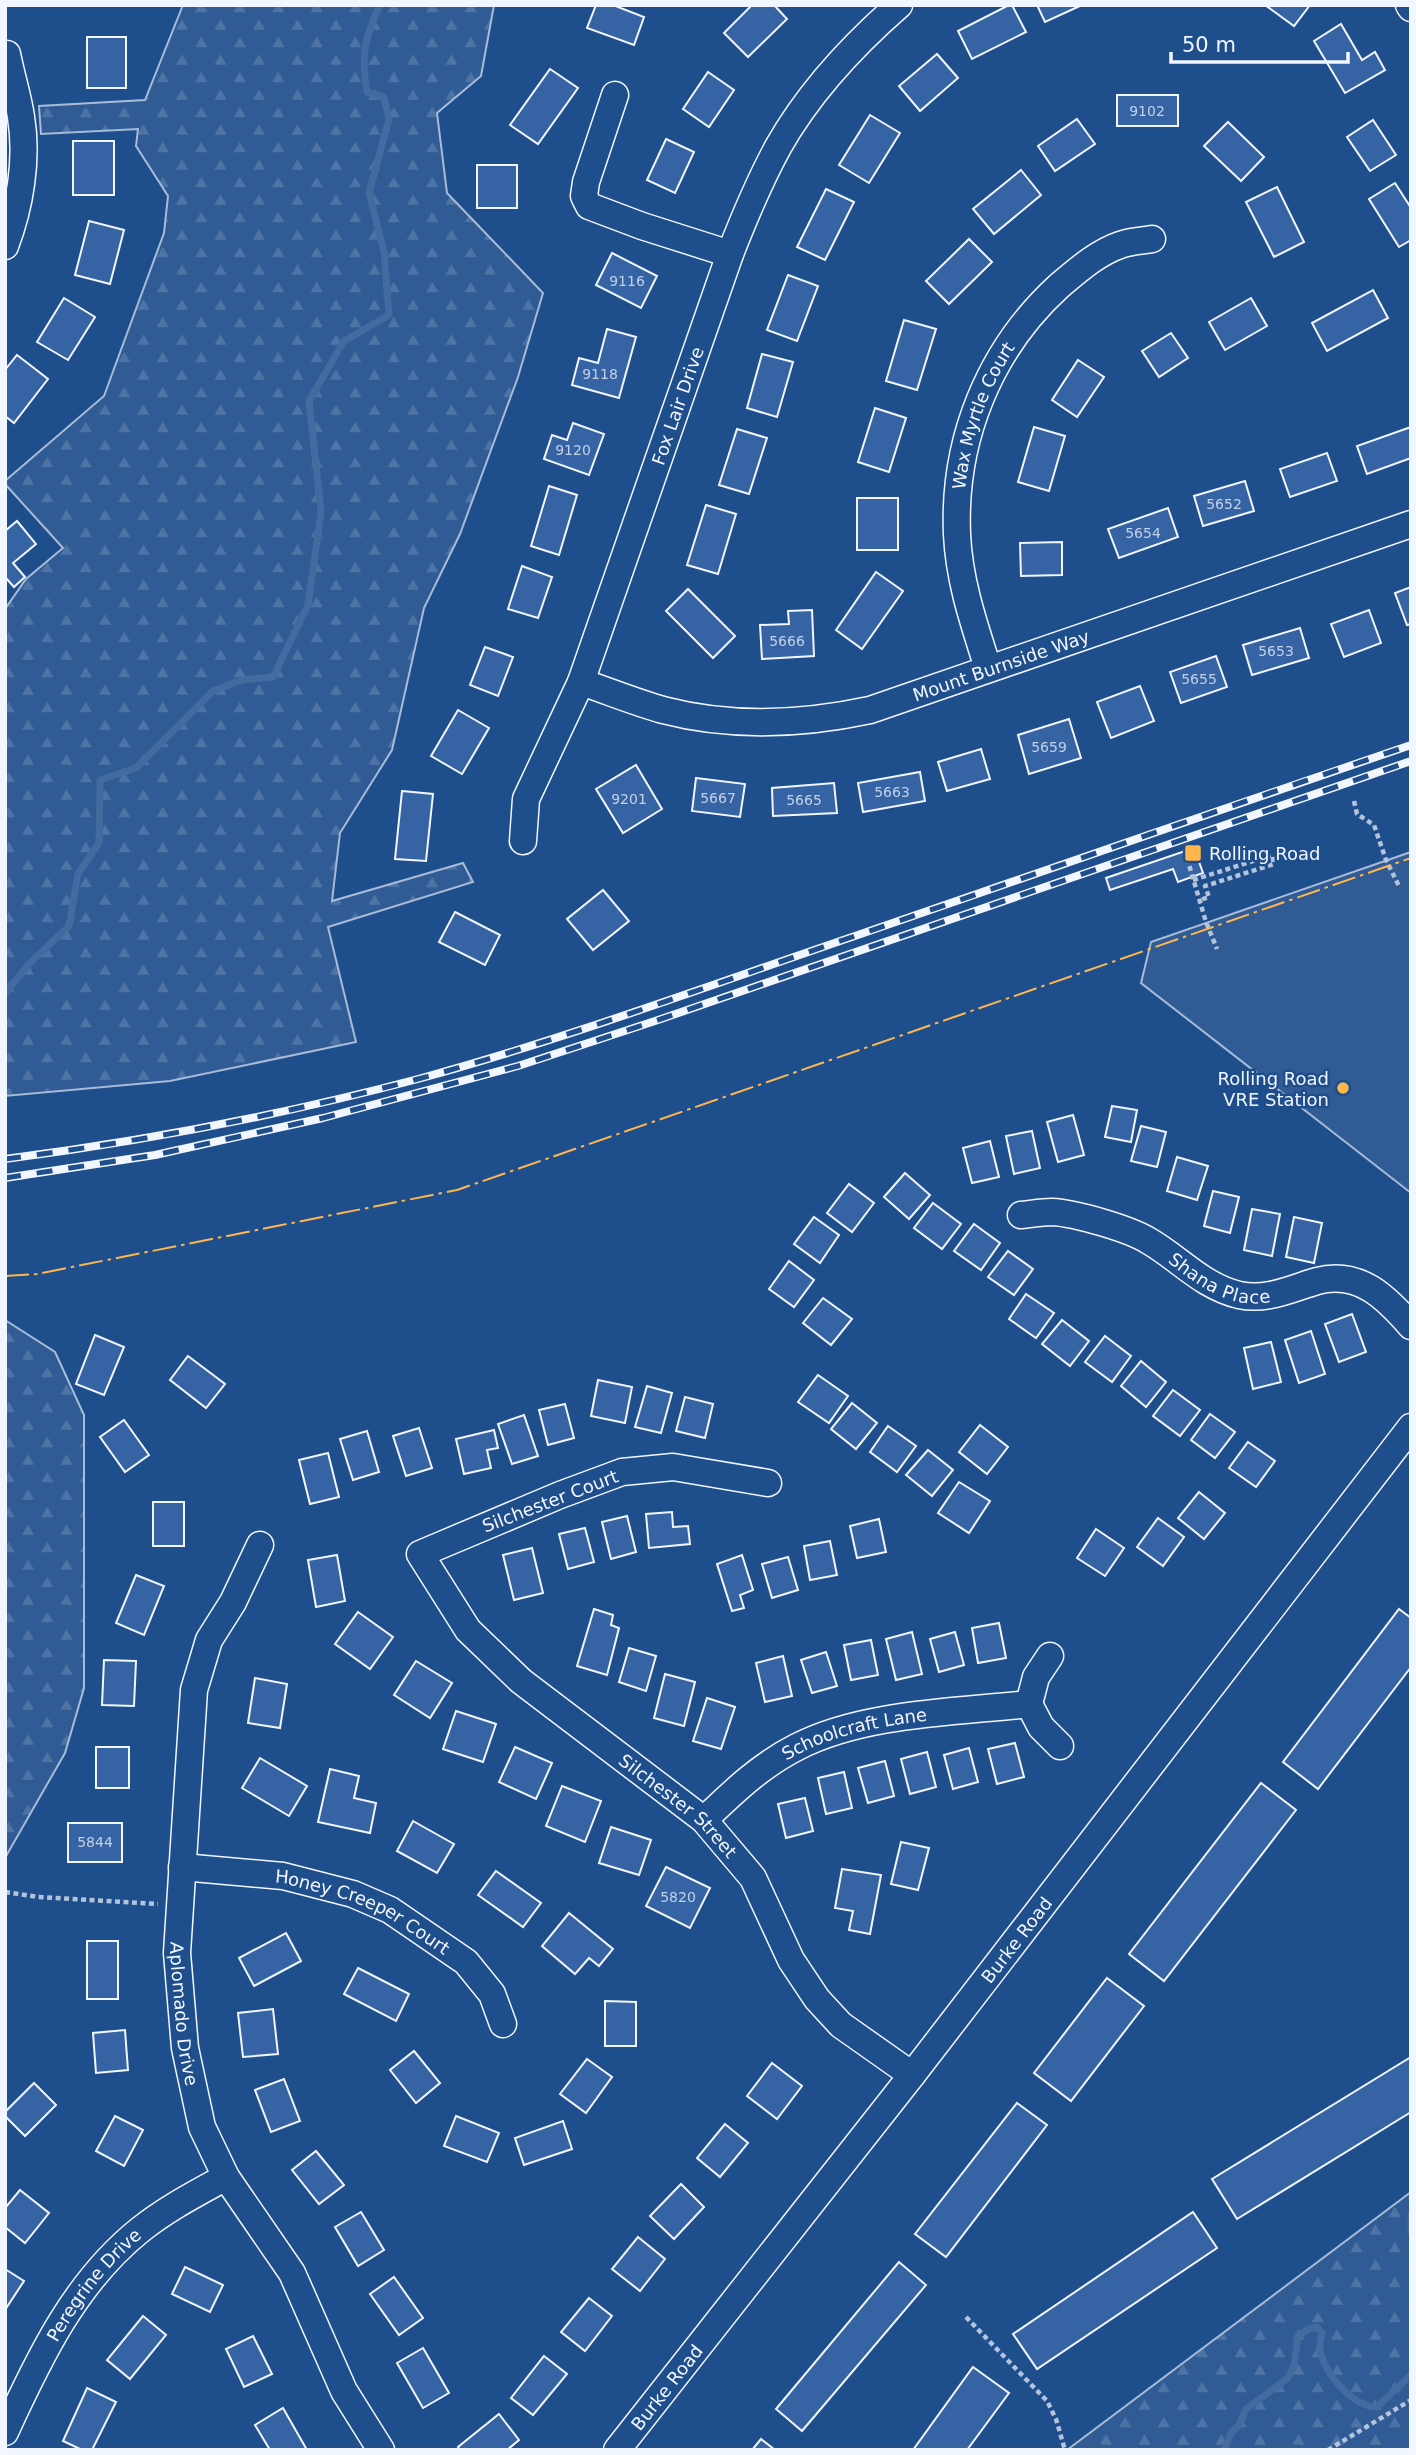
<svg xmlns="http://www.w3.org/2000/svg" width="1416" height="2455" font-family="'DejaVu Sans',sans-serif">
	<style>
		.forest { fill: url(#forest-firs); stroke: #a8bbd7; stroke-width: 2 }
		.built { fill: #305b95; stroke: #a8bbd7; stroke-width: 2 }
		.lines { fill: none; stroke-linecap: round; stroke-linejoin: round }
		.stream { stroke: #446ba0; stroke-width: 7 }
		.building { fill: #3563a3; stroke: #f2f6ff; stroke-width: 2 }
		.minor-casing { stroke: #f2f6ff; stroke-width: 29 }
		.path { stroke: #b3c4dc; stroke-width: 4.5; stroke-dasharray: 5 3.5; stroke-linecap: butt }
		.minor { stroke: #1f4e8c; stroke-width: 26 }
		.rail-casing { stroke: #f2f6ff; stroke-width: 8 }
		.rail { stroke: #1f4e8c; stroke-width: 5; stroke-dasharray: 16; stroke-linecap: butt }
		.power { stroke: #ffb74d; stroke-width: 2; stroke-dasharray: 24 5 3.5 5; stroke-linecap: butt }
		.poi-dot { fill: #ffb74d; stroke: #1f4e8c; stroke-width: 2.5 }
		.labels { text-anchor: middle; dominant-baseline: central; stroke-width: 5; stroke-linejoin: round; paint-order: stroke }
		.number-label { font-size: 14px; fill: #c3d1e8 }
		.street-label { font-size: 18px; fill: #f2f6ff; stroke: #1f4e8c }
		.poi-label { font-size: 18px; fill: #f2f6ff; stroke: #1f4e8c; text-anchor: start }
	</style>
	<defs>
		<pattern id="forest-firs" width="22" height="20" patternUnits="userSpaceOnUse" patternTransform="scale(1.75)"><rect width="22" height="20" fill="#305b95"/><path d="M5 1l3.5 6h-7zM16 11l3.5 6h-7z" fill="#4e73a5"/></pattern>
	</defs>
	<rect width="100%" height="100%" fill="#1f4e8c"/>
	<g class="forest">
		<polygon points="183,5 494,5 481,76 437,113 447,193 543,293 518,377 460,534 424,608 392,750 340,833 332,901 463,863 473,882 328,927 356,1042 170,1081 5,1096 5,609 26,579 63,548 5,484 5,481 104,396 164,233 168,196 136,146 138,129 41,134 39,106 145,100"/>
		<polygon points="5,1320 55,1352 84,1415 84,1688 65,1753 5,1858"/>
		<polygon points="1411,2192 1411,2450 1067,2450"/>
	</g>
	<polygon class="built" points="1411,852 1411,1193 1141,983 1151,942"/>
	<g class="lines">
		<g class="stream">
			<path d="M5,994l24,-30 40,-38 9,-52 21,-31 1,-63 36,-12 77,-77 29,-11 31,-3 35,-72 13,-93 -12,-111 35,-60 45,-26 -5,-63 -15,-59 20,-74 -5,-22 -17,-5c-6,-36 -3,-54 13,-87"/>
			<polyline points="1411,2214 1411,2231"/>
			<path d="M1224,2450l7,-17 8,-8 7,-16 42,-31 6,-12 4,-30 11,-7 8,-2 5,6c-2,7 -4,15 -1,22 7,22 33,52 56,52l34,-32"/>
		</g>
	</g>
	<g class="building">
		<polygon points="596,5 613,5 644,17 634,45 587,28"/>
		<polygon points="752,5 774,5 787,19 748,57 724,33"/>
		<polygon points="1009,5 1012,5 1026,32 972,59 958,31"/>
		<polygon points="1037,5 1082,5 1045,22"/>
		<polygon points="1265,5 1310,5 1294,26"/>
		<polygon points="1341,24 1362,60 1375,52 1385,70 1345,93 1314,41"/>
		<rect x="87" y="37" width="39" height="51"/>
		<polygon points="937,54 958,78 920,111 899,86"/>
		<polygon points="550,69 578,88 538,144 510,125"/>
		<polygon points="708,72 734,90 709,127 683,109"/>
		<rect x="1117" y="95" width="61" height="31"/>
		<polygon points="870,115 900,133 869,183 839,165"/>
		<polygon points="1077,119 1095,144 1055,171 1038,146"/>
		<polygon points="1373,120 1396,155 1370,171 1347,137"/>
		<polygon points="1228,122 1264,157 1241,181 1204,146"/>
		<polygon points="666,139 694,152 675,193 647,180"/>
		<rect x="73" y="141" width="41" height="54"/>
		<rect x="477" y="165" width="40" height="43"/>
		<polygon points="1021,170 1041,195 994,234 973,209"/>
		<polygon points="1395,183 1411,208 1411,240 1399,247 1369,199"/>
		<polygon points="1277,187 1304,242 1274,257 1246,202"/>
		<polygon points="826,189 854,202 825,260 797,247"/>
		<polygon points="89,221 124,230 110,284 75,275"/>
		<polygon points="969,239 992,262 949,304 926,281"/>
		<polygon points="612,253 657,276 641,308 596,285"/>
		<polygon points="788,275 818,286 797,341 767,330"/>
		<polygon points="1373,290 1388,318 1327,351 1312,323"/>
		<polygon points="64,298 95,317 68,360 37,342"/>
		<polygon points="1251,298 1267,326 1225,350 1209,322"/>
		<polygon points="904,320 936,329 917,390 886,381"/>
		<polygon points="607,329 636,337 619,398 572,385 579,358 598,363"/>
		<polygon points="1171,333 1188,358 1159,377 1142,351"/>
		<polygon points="762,354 793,362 777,417 747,408"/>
		<polygon points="17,355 48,379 14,423 5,416 5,370"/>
		<polygon points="1078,360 1104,377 1077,417 1052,400"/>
		<polygon points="875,408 906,418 889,472 858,462"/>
		<polygon points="573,423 604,434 589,475 544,459 552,435 567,440"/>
		<polygon points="1034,427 1065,436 1049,491 1018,482"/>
		<polygon points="1411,427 1411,458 1367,474 1357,446"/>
		<polygon points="737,429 767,438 749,494 719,485"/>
		<polygon points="1327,453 1337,481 1290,497 1280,469"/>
		<polygon points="1245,481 1254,511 1203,526 1194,496"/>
		<polygon points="549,486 577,495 559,555 531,546"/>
		<rect x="857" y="498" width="41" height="52"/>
		<polygon points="706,505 736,514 718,574 687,565"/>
		<polygon points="1168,508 1178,537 1119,558 1108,529"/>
		<polygon points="17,521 36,544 13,563 25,577 14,587 5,577 5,531"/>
		<polygon points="1062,542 1062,575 1021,576 1020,543"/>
		<polygon points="522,566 552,577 538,618 508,609"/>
		<polygon points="876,572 903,591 862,649 836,630"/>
		<polygon points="1411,587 1411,624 1407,625 1395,593"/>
		<polygon points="688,589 735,636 713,658 666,611"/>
		<polygon points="812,610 814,656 762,659 760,625 789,624 788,611"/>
		<polygon points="1369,610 1381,643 1344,657 1331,624"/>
		<polygon points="1300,628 1309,658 1252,675 1243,645"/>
		<polygon points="485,647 513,657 498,696 470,685"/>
		<polygon points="1216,656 1227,687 1181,703 1170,672"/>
		<polygon points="1140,686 1154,721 1111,738 1097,702"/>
		<polygon points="458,710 489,728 462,774 431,756"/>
		<polygon points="1069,719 1081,758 1029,774 1018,735"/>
		<polygon points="981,749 990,779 947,791 938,762"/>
		<polygon points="636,765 662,809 623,833 596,789"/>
		<polygon points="920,772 925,801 863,812 858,783"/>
		<polygon points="696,778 745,784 740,817 692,811"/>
		<polygon points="834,783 837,813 773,816 772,788"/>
		<polygon points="402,791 433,794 426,861 395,859"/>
		<polygon points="1194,848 1203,873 1178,882 1173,869 1110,890 1106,878"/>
		<polygon points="603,890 629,921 593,950 567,919"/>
		<polygon points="455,912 500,935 485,965 439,942"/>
		<polygon points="1112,1106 1137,1110 1131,1142 1105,1137"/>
		<polygon points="1073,1115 1084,1155 1058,1162 1047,1122"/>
		<polygon points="1141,1126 1166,1132 1157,1167 1131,1161"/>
		<polygon points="1032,1131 1040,1168 1014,1174 1006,1136"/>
		<polygon points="990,1141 999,1177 972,1183 963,1148"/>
		<polygon points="1177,1157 1208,1166 1197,1200 1167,1191"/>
		<polygon points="905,1173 930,1195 909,1219 884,1197"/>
		<polygon points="849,1184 874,1203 852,1232 827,1213"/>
		<polygon points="1213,1191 1239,1197 1230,1233 1204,1226"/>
		<polygon points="933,1203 961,1224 942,1249 914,1228"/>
		<polygon points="1252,1209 1280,1214 1272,1256 1244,1250"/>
		<polygon points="814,1217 839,1235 820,1263 794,1244"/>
		<polygon points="1294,1217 1322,1223 1314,1263 1286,1257"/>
		<polygon points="974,1224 1000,1243 981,1270 954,1251"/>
		<polygon points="1008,1251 1033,1269 1014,1295 988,1277"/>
		<polygon points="789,1261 814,1280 794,1307 769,1289"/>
		<polygon points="1026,1294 1054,1313 1036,1338 1009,1319"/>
		<polygon points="823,1298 852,1319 831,1345 803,1323"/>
		<polygon points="1352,1314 1366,1352 1339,1362 1325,1324"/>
		<polygon points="1062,1320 1089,1341 1070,1366 1042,1344"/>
		<polygon points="1311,1331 1325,1374 1299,1383 1285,1340"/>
		<polygon points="95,1335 124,1347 104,1395 76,1384"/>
		<polygon points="1105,1336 1131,1356 1112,1382 1085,1362"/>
		<polygon points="1271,1342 1281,1382 1253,1389 1244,1348"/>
		<polygon points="188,1356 225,1384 206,1408 170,1380"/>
		<polygon points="1141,1361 1166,1382 1146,1407 1121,1386"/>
		<polygon points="818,1375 848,1396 829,1423 798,1402"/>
		<polygon points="598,1380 632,1387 625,1423 591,1416"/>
		<polygon points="647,1386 672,1393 661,1433 635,1427"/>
		<polygon points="1173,1390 1200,1410 1180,1436 1153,1416"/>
		<polygon points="685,1397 713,1404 705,1438 676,1431"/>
		<polygon points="852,1403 877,1423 856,1449 831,1429"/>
		<polygon points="565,1404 574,1438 548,1445 539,1410"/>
		<polygon points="1210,1414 1235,1432 1215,1458 1191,1440"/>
		<polygon points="524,1415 538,1456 512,1464 498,1424"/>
		<polygon points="124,1420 149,1455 125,1472 100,1437"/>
		<polygon points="980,1425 1008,1447 987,1474 959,1452"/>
		<polygon points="888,1426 916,1446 897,1472 870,1452"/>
		<polygon points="419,1428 432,1468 406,1476 393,1436"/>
		<polygon points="494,1430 498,1448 487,1450 491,1468 464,1474 456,1439"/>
		<polygon points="367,1431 379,1472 353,1480 340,1439"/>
		<polygon points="1248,1442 1275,1461 1256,1487 1229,1468"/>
		<polygon points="928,1450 953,1470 932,1496 906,1475"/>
		<polygon points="328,1453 339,1497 310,1504 299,1460"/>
		<polygon points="959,1482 990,1501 969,1533 938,1513"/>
		<polygon points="1199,1492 1225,1513 1204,1539 1178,1518"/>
		<rect x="153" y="1502" width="31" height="44"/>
		<polygon points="672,1512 673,1527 688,1526 690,1544 649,1548 646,1514"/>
		<polygon points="627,1516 636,1552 611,1559 602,1522"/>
		<polygon points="1158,1518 1184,1537 1163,1566 1137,1547"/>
		<polygon points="879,1519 886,1552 857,1558 850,1526"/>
		<polygon points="585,1528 594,1562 568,1569 559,1534"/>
		<polygon points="1096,1529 1124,1548 1105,1576 1077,1558"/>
		<polygon points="830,1541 837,1575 810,1580 804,1546"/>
		<polygon points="532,1548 543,1593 514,1600 503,1555"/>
		<polygon points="337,1555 345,1601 316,1607 308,1560"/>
		<polygon points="742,1555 753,1590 740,1595 744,1608 732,1611 717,1564"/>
		<polygon points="788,1557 798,1590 772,1598 762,1564"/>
		<polygon points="136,1575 164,1586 144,1635 116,1623"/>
		<polygon points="594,1609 613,1615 611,1625 619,1628 607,1675 577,1666"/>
		<polygon points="1399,1609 1411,1618 1411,1667 1318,1789 1283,1762"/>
		<polygon points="358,1612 393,1637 370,1669 335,1644"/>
		<polygon points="999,1623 1006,1658 978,1663 972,1628"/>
		<polygon points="912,1632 922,1674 896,1680 886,1639"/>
		<polygon points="955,1632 964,1665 939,1672 930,1639"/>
		<polygon points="871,1640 878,1675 851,1680 844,1645"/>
		<polygon points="629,1648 656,1656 646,1691 619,1682"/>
		<polygon points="826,1652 837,1686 812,1693 801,1660"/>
		<polygon points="783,1656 792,1696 765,1702 756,1663"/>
		<polygon points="104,1660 136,1661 134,1706 102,1705"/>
		<polygon points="416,1661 452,1683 430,1718 394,1695"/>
		<polygon points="665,1674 695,1682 684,1726 654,1718"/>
		<polygon points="255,1678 287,1684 280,1728 248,1723"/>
		<polygon points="707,1698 735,1707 721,1749 693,1741"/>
		<polygon points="456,1711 496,1724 483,1762 443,1749"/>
		<polygon points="1015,1743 1024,1777 997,1784 988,1749"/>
		<rect x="96" y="1747" width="33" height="41"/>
		<polygon points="515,1747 552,1763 536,1799 499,1782"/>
		<polygon points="969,1748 978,1782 953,1789 944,1755"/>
		<polygon points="927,1752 936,1787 910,1794 901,1759"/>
		<polygon points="260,1758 307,1786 289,1816 242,1788"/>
		<polygon points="885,1761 894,1796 868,1803 858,1768"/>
		<polygon points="330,1769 359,1776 354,1798 376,1803 370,1833 318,1822"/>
		<polygon points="844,1772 852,1808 826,1814 818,1778"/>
		<polygon points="1261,1783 1296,1810 1164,1981 1129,1954"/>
		<polygon points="562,1786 601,1801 585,1842 546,1826"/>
		<polygon points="805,1798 813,1831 786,1838 778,1804"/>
		<polygon points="413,1821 454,1844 437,1873 397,1851"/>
		<rect x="68" y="1823" width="54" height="39"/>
		<polygon points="611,1827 651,1840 639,1875 599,1863"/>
		<polygon points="901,1842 929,1848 918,1890 891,1884"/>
		<polygon points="666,1867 710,1888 690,1928 646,1906"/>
		<polygon points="842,1869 881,1875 870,1934 849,1930 853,1911 835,1908"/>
		<polygon points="496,1871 541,1903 523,1927 478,1895"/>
		<polygon points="569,1913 613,1949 599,1966 589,1958 575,1974 542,1946"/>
		<polygon points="286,1933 301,1961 254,1986 239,1958"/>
		<rect x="87" y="1941" width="31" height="58"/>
		<polygon points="358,1968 409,1994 396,2021 344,1994"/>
		<polygon points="1107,1978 1144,2006 1071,2101 1034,2073"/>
		<polygon points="605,2001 636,2002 636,2046 605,2046"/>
		<polygon points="273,2009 278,2054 243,2057 238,2013"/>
		<polygon points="125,2030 128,2070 96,2073 93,2033"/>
		<polygon points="414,2051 440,2083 416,2103 390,2070"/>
		<polygon points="1411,2057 1411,2112 1237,2219 1212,2179"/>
		<polygon points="587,2059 612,2077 586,2113 560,2094"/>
		<polygon points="772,2063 802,2086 777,2119 747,2096"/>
		<polygon points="284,2079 300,2121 271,2132 255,2090"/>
		<polygon points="34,2083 56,2105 25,2136 5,2116 5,2112"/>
		<polygon points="1017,2103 1047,2125 946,2257 915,2234"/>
		<polygon points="115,2116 143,2130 124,2166 96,2151"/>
		<polygon points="456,2116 499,2133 487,2162 444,2146"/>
		<polygon points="563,2121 572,2149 524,2165 515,2138"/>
		<polygon points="725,2124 748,2143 720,2177 697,2158"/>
		<polygon points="316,2151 344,2185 319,2204 292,2170"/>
		<polygon points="681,2184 704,2207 674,2239 650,2216"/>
		<polygon points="20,2190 49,2213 25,2243 5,2227 5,2208"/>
		<polygon points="361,2212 384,2250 358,2266 335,2227"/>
		<polygon points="1193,2212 1217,2248 1037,2369 1013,2334"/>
		<polygon points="638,2237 665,2259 640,2291 612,2269"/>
		<polygon points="899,2262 926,2285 802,2431 776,2409"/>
		<polygon points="185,2267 223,2285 210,2312 172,2294"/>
		<polygon points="5,2269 24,2281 5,2310"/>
		<polygon points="394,2277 423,2318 399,2335 370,2294"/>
		<polygon points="589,2298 612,2316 585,2351 561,2332"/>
		<polygon points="143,2316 166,2335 130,2379 107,2360"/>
		<polygon points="253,2336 272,2374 244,2387 226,2349"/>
		<polygon points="423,2348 449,2393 423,2408 397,2363"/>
		<polygon points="544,2356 567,2374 533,2415 511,2398"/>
		<polygon points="973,2367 1009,2393 967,2450 913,2450"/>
		<polygon points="87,2388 116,2402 92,2450 82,2450 63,2441"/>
		<polygon points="283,2408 307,2450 270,2450 255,2425"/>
		<polygon points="499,2414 519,2440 507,2450 460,2450 458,2447"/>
		<polygon points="761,2439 775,2450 752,2450"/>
	</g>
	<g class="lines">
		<defs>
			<g id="minor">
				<polyline points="1409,5 1411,8"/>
				<polyline points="615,95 586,182 584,196 589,206 642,226 730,254"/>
				<path d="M5,246c15,-39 23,-87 16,-129 -3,-21 -10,-42 -14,-63"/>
				<path id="s1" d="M988,668c-14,-44 -29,-87 -31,-134 -4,-94 32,-184 102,-248 19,-16 38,-33 61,-41 10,-4 22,-4 32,-6"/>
				<path id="s2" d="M581,682c27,9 54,20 82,28 69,18 137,15 207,0l541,-186"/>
				<path id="s3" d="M523,841l3,-42 55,-117 149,-428c14,-36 29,-72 48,-107 31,-55 74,-101 121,-142"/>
				<path id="s4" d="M1021,1215c10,-1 21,-3 31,-3 23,1 78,17 97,29 31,18 53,45 90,54 28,6 51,-6 78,-14 42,-11 69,16 94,45"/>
				<path id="s5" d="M768,1483l-95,-16 -51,5 -62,23 -140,59 48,76 53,51 183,139 49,58 38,82 26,39 24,26 71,50"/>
				<path id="s6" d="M260,1545l-27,57 -24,38 -15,50 -17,263 8,95 17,79 24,50 66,96 52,118 37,59"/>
				<polyline points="1050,1656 1036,1677 1029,1704 1041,1727 1060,1746"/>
				<path id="s7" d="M704,1820c28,-27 57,-55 93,-73 65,-34 159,-35 232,-43"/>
				<path id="s8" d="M182,1867l101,9 70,18 37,16 76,52 26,32 11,30"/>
				<path id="s9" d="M5,2432c34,-74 70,-150 135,-202 26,-21 57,-37 86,-53"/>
				<path id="s10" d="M617,2450l295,-375 499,-648"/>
			</g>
		</defs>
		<use href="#minor" class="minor-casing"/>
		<g class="path">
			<polyline points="1354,801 1357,814 1374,825 1386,860 1400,888"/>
			<polyline points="1187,858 1206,922 1217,949"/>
			<polyline points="1193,880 1272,855 1274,864 1205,886 1209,897 1200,900"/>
			<polyline points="5,1892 38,1897 158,1904"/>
			<polyline points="966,2317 1047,2401 1056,2419 1065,2450"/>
			<polyline points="1328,2450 1411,2400"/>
		</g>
		<use href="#minor" class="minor"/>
		<defs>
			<g id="rail">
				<path d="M5,1159c140,-18 277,-44 413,-80 147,-40 290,-93 434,-142 187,-64 372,-129 559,-192"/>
				<polyline points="5,1178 155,1155 323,1118 518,1066 658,1020 1411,761"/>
			</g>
		</defs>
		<use href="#rail" class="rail-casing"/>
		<use href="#rail" class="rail"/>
		<polyline class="power" points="5,1276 37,1274 457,1190 1411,858"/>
	</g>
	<g class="poi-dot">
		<rect x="1184" y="844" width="18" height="18" rx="3.5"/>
		<circle cx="1343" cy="1088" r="7"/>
	</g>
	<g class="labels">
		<g class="number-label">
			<text x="1147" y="111">9102</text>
			<text x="627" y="281">9116</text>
			<text x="600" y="374">9118</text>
			<text x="573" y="450">9120</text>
			<text x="1224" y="504">5652</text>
			<text x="1143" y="533">5654</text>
			<text x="787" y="641">5666</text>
			<text x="1276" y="651">5653</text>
			<text x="1199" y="679">5655</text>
			<text x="1049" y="747">5659</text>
			<text x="892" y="792">5663</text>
			<text x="718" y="798">5667</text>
			<text x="629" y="799">9201</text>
			<text x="804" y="800">5665</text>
			<text x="95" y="1842">5844</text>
			<text x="678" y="1897">5820</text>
		</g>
		<g class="street-label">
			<text stroke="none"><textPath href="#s3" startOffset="464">Fox Lair Drive</textPath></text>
			<text stroke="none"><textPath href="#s1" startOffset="261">Wax Myrtle Court</textPath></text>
			<text stroke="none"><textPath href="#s2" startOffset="434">Mount Burnside Way</textPath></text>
			<text stroke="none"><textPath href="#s4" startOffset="215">Shana Place</textPath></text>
			<text transform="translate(550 1501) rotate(-21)">Silchester Court</text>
			<text stroke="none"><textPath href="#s7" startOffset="178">Schoolcraft Lane</textPath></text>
			<text stroke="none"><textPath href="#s5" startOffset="730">Silchester Street</textPath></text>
			<text stroke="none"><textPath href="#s8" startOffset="189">Honey Creeper Court</textPath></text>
			<text stroke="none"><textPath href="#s10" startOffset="648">Burke Road</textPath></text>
			<text stroke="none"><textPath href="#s6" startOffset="485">Aplomado Drive</textPath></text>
			<text stroke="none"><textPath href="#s9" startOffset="173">Peregrine Drive</textPath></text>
			<text stroke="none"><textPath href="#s10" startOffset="80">Burke Road</textPath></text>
		</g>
		<g class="poi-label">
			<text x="1209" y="853">Rolling Road</text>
			<text x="1329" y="1078" text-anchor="end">Rolling Road<tspan x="1329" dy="21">VRE Station</tspan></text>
		</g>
	</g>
	<rect width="1416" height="2455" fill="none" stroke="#f2f6ff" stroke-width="14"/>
	<path d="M1171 52v10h177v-10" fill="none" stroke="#f2f6ff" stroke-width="3.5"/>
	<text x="1182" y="52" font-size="21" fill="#f2f6ff" stroke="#1f4e8c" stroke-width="5" paint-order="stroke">50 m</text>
</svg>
